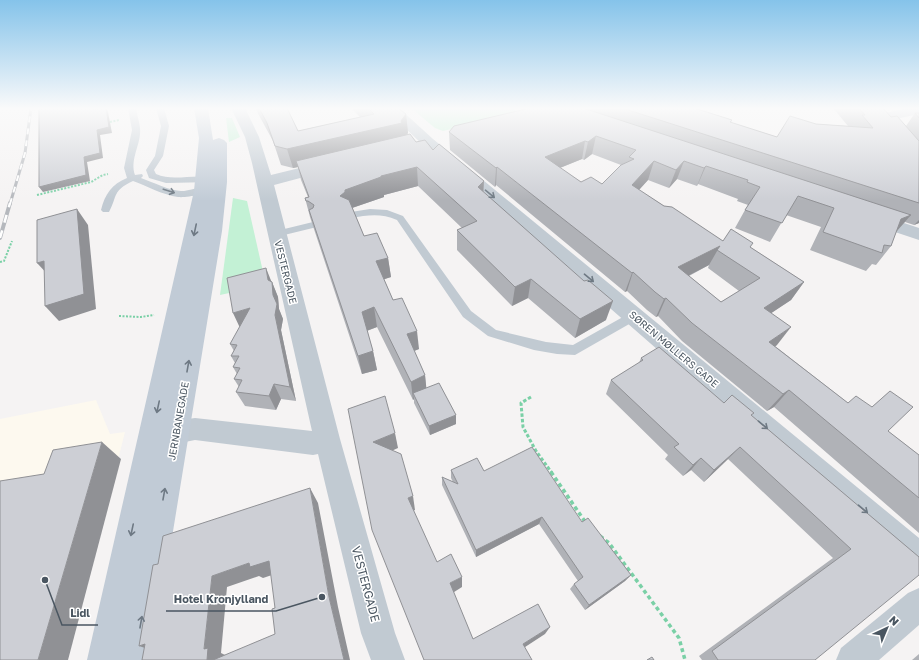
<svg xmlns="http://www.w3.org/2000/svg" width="919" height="660" font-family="'Golos Text',sans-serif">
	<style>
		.commercial { fill: #fdf9ef }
		.green { fill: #c3f1d5 }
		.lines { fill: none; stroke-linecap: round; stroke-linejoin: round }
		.path-far2 { stroke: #7ad0a6; stroke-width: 2; stroke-dasharray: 2 1.5; stroke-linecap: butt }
		.path-far1 { stroke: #7ad0a6; stroke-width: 3; stroke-dasharray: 3.5 2; stroke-linecap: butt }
		.path { stroke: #7ad0a6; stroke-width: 3.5; stroke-dasharray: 4 3; stroke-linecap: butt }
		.service { fill: #c1cad2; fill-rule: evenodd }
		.minor { fill: #c1cad2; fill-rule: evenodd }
		.secondary { fill: #c1cbd6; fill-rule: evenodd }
		.rail-far1-casing { stroke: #b5b8bd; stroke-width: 3 }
		.rail-casing { stroke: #b5b8bd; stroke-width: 4 }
		.rail-far1 { stroke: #fff; stroke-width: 2; stroke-dasharray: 6; stroke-linecap: butt }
		.rail { stroke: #fff; stroke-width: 2.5; stroke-dasharray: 8; stroke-linecap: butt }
		.wall { fill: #b0b2b7; fill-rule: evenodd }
		.shaded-wall { fill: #909195 }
		.building { fill: #cdcfd5; stroke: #909195; fill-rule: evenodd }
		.oneway { stroke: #6e7983 }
		.oneway2 { stroke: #6e7984 }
		.labels { text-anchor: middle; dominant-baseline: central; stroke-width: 3; stroke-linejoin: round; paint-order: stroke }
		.street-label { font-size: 10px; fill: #4a5661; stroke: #fff }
		.near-street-label { font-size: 12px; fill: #4a5661; stroke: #fff }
		.leader { fill: none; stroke: #4a5661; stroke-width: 1.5 }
		.callout-dot { fill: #4a5661; stroke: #fff; stroke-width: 1.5 }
		.callout-label { font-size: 11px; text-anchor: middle; font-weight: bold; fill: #4a5661; stroke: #fff; stroke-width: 3; stroke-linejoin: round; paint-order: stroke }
	</style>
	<rect width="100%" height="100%" fill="#f5f3f3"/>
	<polygon class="commercial" points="96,400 110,434 125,432 67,660 0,660 0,419"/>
	<g class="green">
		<polygon points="411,108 514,108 517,112 513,114 443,131 435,128"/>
		<polygon points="226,118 232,118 240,137 229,142"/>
		<polygon points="233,198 247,201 266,285 220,295"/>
	</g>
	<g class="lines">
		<g class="path-far2">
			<polyline points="110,122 119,120"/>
			<polyline points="37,195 91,182 103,175 108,174"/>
			<polyline points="0,262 4,261 12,241"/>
			<polyline points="119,316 141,317 154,315"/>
		</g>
		<polyline class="path-far1" points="531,397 521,403 523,427 536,451 552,473"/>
		<g class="path">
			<polyline points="551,472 586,523"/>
			<polyline points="600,536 609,543 679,638 685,660"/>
		</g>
		<g class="service">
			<path d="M128,108h8c1,9 5,17 4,26 -1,13 -10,27 -5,41l7,-1 1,2 -2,2c11,4 30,13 40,13 9,0 25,-7 31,-5l2,2c-6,6 -28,10 -36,9 -15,-2 -31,-11 -45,-16 -21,10 -15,14 -24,31h-6l-2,-2c4,-16 11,-26 26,-32l-3,-10 8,-38z"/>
			<path d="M156,108h8l5,18 -6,30 -9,14 2,4c18,8 38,-1 57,4l2,2 -2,2 -47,1 -17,-5 -3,-8 9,-14 6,-30z"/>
			<path d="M370,209l17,1 16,6 68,95 25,19 50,12 27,3 57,-32 4,-1 4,1 2,3 -2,3 -63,36 -18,-1 -23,-4 -46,-14 -25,-19 -66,-97c-16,-7 -29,-5 -46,-2l-5,-3 5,-3z"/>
			<polygon points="313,222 318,225 317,227 276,237 271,234 272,232"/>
		</g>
		<g class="minor">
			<polygon points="231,108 245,108 259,137 271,175 328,161 334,163 336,166 334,169 274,185 340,439 395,633 405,660 371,660 361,633 318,454 313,455 195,440 160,447 151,443 147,435 151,427 160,423 195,418 312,431 252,163 245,137"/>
			<polygon points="384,108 399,108 433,139 919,538 919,572 908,568 423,145"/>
			<polygon points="907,108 919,108 919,114 881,122 876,121 874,118 876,115"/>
			<polygon points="871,212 919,228 919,240 865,222 862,218 865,214"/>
			<polygon points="919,588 919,625 879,660 836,660 841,648 908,593"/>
		</g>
		<polygon class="secondary" points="194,108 208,108 213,140 219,138 224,140 227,143 227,182 222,231 152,660 87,660 194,191 199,138"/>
		<defs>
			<polyline id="rail-far1" points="10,204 25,153 31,108"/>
			<polyline id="rail" points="0,238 10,203"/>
		</defs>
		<use href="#rail-far1" class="rail-far1-casing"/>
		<use href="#rail" class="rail-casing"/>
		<use href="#rail-far1" class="rail-far1"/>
		<use href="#rail" class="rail"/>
	</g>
	<g class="wall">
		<polygon points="255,108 287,108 298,131 360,117 351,108 398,108 406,114 408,133 406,135 416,142 433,150 483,192 606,320 575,338 528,298 512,306 457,250 457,230 462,228 418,186 384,195 384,197 352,208 364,236 388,258 391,277 384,279 393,300 419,349 414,351 425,375 426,388 456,424 430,435 414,403 414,399 413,400 377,327 367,331 373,351 377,370 362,374 310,217 305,198 308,197 301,180 298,167 293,168 281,165 273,141"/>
		<path d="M530,108h164l38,12 -1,3 46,14 39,-13 32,2 -15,-18h50l8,9 15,9 9,-13h4v110l-5,2 -9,-3 -9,10 -5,14 -15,19 -4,-1 -6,7 -56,-21 11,-23 -35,-12 -16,27 -35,-14 10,-18 3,-5 -11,-4 1,-2 -40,-15 -1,2 -20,-7 -8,9 -21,-8 -9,10 25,16 59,35 27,6 54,35 -13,18 -20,13 6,32 -2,1 73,57 24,4 18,-16 -2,40 31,24v78l-145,-126 -7,4 -85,-70 -24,-25 -2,1 -9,-7 -20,-19 -2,1 -129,-107 -1,2 -45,-37 -1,-18zM592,154l29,11 -19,19 -21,-2 -21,-14 22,-9 2,1zM709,265l-1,3 31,23 -18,11 -32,-26z"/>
		<polygon points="271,281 272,282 278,297 279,309 283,319 281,330 296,401 281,399 276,410 245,406 236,392 239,387 234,379 237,374 233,367 235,363 231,356 234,351 230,344"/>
		<polygon points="641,358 724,403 754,413 751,415 919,557 815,660 702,660 699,656 833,558 728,459 704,482 691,470 683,476 665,459 668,455 606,394 611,380 639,363"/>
		<polygon points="451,470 484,471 582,522 631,575 625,581 585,610 570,589 574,584 578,581 539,524 476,557 442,485 442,477 453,482 451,478"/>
		<polygon points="919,654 919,660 912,660"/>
	</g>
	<g class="shaded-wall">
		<polygon points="106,108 107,108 108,112 112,133 100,135 103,158 87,162 90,181 43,192 39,187 84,157 97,130"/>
		<polygon points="406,114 408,133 404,138 296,161 298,167 293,168 287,149 401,121"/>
		<polygon points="596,136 592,154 584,160 588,142"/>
		<polygon points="585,141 582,159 542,175 545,157"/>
		<polygon points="654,161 648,180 626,204 632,185"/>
		<polygon points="684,161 677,179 669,188 676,170"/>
		<polygon points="706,166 698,184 697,186 704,168"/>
		<polygon points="417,167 418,186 384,195 384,197 349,209 340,196 345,190 381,176"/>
		<polygon points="497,167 496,185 495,187 496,168"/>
		<polygon points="484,181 483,200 478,187"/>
		<polygon points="77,209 88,225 96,309 59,321 45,306"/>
		<polygon points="911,215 895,233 901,219"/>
		<polygon points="919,220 919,223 914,225"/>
		<polygon points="720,246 709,265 670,285 678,267"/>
		<polygon points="388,258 391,277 379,281 376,261"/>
		<polygon points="44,261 51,278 37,263"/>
		<polygon points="266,268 272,283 272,282 278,297 279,309 283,319 281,330 296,401 290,387 275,315 273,295 268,280"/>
		<polygon points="633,272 627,291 625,292 632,273"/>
		<polygon points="531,279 528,298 512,306 515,287"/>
		<polygon points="804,282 791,300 752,326 764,308"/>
		<polygon points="666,298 658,316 656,317 664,299"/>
		<polygon points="613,301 606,320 575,338 580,319"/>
		<polygon points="374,307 377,327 366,331 362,312"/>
		<polygon points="250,308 240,328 233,313"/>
		<polygon points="791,327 777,345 756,360 769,342"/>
		<polygon points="417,331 419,349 409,353 407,334"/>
		<polygon points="373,351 377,370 362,374 358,356"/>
		<polygon points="425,375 427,394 413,393 414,399 413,400 411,382"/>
		<polygon points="274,384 281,399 276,410 269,396"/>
		<polygon points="789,390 774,407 767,411 783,394"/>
		<polygon points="456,415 456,424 430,435 429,426"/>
		<polygon points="395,433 398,448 378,457 373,442"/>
		<polygon points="102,442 121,459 68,660 38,660"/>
		<polygon points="740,447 728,459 704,482 714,470"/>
		<polygon points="701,458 691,470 683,476 693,465"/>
		<polygon points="310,488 318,503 338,607 350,660 344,660 329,597"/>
		<polygon points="413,496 415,510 410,512 408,498"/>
		<polygon points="542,517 539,524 476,557 476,550"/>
		<polygon points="269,561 281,572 263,578 259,576 227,587 221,653 225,655 225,660 207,660 204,649 212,576 249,563"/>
		<polygon points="631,575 625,581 585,610 589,605"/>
		<polygon points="462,577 462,587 451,594 450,583"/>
		<polygon points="550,627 545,634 519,651 523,644"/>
		<polygon points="145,644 160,653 139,646"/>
	</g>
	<g class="building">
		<polygon points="39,108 94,108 94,109 98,108 106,108 109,127 97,130 100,153 84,157 86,175 39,187"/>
		<polygon points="259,108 287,108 298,131 374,114 368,108 398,108 406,114 401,121 402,123 287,149 275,146 267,123"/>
		<path d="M530,108h53l328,107 -10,4 -10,27 -7,-1 -2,8 -59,-21 11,-24 -36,-12 -16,27 -37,-13 15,-23 -13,-5 1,-2 -42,-14 -2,2 -20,-7 -8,9 -22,-9 -22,24 32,21 8,1 51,34 8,-12 22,14 -3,4 54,35 -40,26 27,19 -22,15 79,61 8,-7 16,11 18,-16 23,16 -25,24 31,24v43l-130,-108 -6,4 -91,-71 -26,-25 -2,1 -9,-7 -22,-20 -1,1 -135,-106 -1,1 -47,-36 5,-6zM596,136l40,14 -7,7 5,2 -13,6 -19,19 -11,-7 -10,5 -36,-25 40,-16 3,1zM720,246l-3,4 43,28 -39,24 -43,-35z"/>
		<polygon points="622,108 694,108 732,120 730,122 777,137 790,116 816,124 873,128 862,115 865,115 859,108 883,108 891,117 897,116 919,141 919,203"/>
		<polygon points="915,113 919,113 919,118"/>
		<polygon points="410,134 416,142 425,140 433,150 439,144 484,181 478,187 584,281 588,280 613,301 580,319 531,279 515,287 457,230 477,221 417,167 381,176 381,177 345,190 345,192 340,196 349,200 364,236 377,233 388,258 376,261 393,300 402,298 417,331 407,334 425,375 411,382 374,307 362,312 373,351 358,356 309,210 313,208 314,205 308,201 306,201 305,198 309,197 296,161"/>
		<polygon points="77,209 84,294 45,306 44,261 37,263 37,220"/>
		<polygon points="266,268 268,280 272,282 273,295 277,304 275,315 290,387 274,384 269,396 236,392 242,380 234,379 240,368 233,367 239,356 231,356 237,345 230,344 250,308 233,313 227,278"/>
		<polygon points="659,347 724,403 732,395 754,413 751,415 919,557 919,575 815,660 718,660 712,651 851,549 740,447 714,470 701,458 693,465 674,447 679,444 611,380 643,360 641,358"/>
		<polygon points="439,383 456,415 429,426 413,393"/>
		<polygon points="385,396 395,433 373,442 401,454 413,496 408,498 437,562 451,554 462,577 450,583 473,639 538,604 550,627 523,644 532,660 424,660 372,530 348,409"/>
		<polygon points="102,442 38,660 0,660 0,481 44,474 53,450"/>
		<polygon points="532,447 582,522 588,518 631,575 589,605 574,584 583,577 542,517 476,550 442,477 458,484 451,470 477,458 484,471"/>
		<polygon points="310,488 329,597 344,660 213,660 275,634 272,609 275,608 269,561 250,567 249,563 212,576 204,649 208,648 207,660 142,660 145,644 139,646 153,565 158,564 163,536"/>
		<polygon points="652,657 654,660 647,660"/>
	</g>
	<defs><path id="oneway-shaft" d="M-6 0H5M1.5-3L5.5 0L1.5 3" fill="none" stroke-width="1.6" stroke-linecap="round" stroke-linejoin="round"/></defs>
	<g class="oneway">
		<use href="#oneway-shaft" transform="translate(169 191) rotate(18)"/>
		<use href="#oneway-shaft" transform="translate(490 194) rotate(40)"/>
		<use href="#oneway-shaft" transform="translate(589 278) rotate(40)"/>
		<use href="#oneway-shaft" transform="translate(763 425) rotate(40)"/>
		<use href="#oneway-shaft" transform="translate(863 509) rotate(40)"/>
	</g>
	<g class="oneway2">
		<use href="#oneway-shaft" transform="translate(195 230) rotate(102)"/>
		<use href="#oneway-shaft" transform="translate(188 366) rotate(-80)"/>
		<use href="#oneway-shaft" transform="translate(158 407) rotate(102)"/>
		<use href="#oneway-shaft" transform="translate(164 494) rotate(-80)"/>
		<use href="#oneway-shaft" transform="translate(132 530) rotate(102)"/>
		<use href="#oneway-shaft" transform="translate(141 622) rotate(-80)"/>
	</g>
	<linearGradient id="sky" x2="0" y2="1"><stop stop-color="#85c3ea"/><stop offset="0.54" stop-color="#fafafa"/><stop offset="1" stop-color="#fafafa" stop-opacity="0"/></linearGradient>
	<rect width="919" height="201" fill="url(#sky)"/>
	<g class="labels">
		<g class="street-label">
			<text transform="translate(286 272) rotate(76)">VESTERGADE</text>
			<text transform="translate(674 349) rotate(40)">SØREN MØLLERS GADE</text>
			<text transform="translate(178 421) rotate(-80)">JERNBANEGADE</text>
		</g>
		<g class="near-street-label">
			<text transform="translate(366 584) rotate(75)">VESTERGADE</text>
		</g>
	</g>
	<path class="leader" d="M322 597L276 611H166M45 580L62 625H98"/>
	<g class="callout-dot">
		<circle cx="322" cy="597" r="4"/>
		<circle cx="45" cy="580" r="4"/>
	</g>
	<g class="callout-label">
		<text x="221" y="603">Hotel Kronjylland</text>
		<text x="80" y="617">Lidl</text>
	</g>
	<g transform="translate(887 628) rotate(44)" stroke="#ffffff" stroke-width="3" paint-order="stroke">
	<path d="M0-3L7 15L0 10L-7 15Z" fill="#4a5661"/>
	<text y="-6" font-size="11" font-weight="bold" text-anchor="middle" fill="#4a5661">N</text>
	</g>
</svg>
